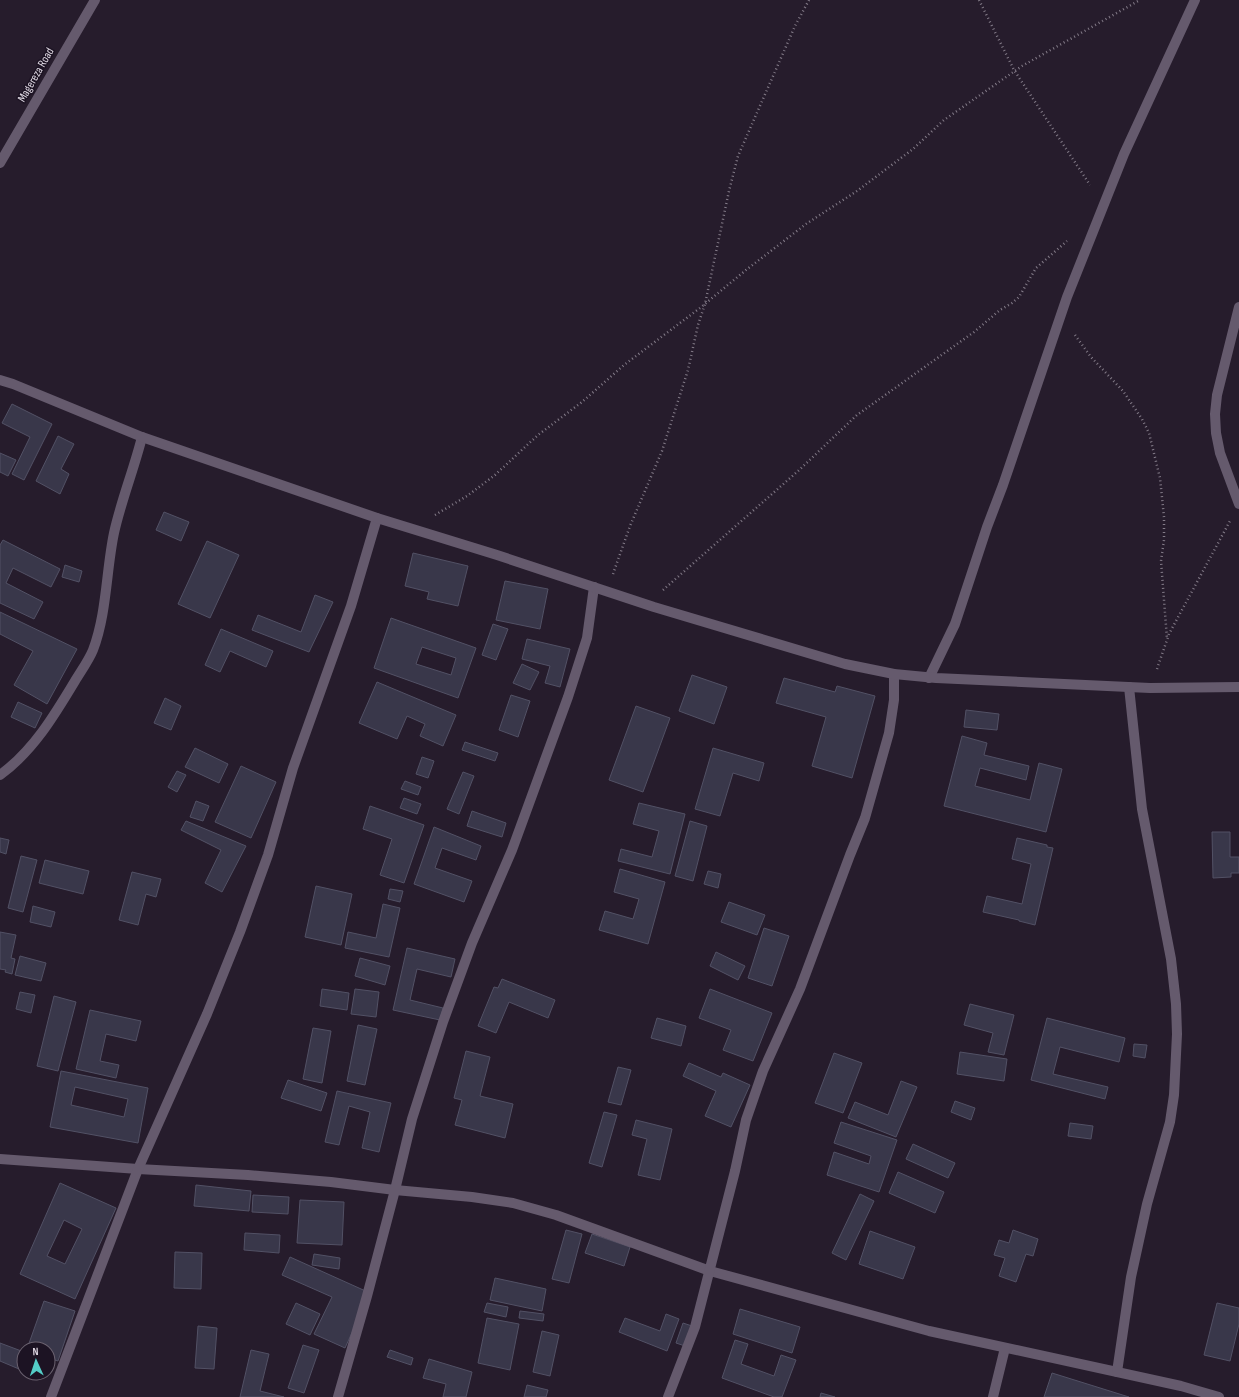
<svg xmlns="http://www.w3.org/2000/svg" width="1239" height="1397" font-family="'Sofia Sans Condensed',sans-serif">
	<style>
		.building { fill: #39374a; stroke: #525165; fill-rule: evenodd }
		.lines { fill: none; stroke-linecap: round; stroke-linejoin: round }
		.path { stroke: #837b88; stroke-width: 2.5; stroke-dasharray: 1 3; stroke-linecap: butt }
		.service { stroke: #655a6d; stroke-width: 10 }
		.minor { stroke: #655a6d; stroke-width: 10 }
		.tertiary { stroke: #655a6d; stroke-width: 10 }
		.labels { text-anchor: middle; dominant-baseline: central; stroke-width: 3; stroke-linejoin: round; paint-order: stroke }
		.street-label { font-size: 12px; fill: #ded7e2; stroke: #1c1323 }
	</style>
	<rect width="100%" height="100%" fill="#261c2c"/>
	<g class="building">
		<polygon points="12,404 52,424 24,480 12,474 30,437 2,423"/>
		<polygon points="58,436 74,444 61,469 69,474 60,494 36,481"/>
		<polygon points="0,453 16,460 8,476 0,472"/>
		<polygon points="164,512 189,522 181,541 156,530"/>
		<polygon points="3,540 60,569 51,587 13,568 6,583 43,602 34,619 0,603 0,545"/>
		<polygon points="207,541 239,555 210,618 178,604"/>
		<polygon points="413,553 468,566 458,606 427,599 429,592 405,586"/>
		<polygon points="65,565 82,571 79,582 62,577"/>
		<polygon points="505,581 548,589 540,629 496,620"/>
		<polygon points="315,595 333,602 309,652 252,630 258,615 301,632"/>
		<polygon points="0,612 77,649 47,704 14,685 33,651 0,634"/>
		<path d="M391,618l85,30 -18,50 -84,-30zM422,647l34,11 -5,17 -35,-11z"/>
		<polygon points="493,624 508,629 496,660 482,655"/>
		<polygon points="221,629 273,651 266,667 230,651 220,672 205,665"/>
		<polygon points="527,639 570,649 560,687 545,683 550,666 522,659"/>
		<polygon points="522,664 539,672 530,690 513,683"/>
		<polygon points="692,675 727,687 714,724 679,711"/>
		<polygon points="784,678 835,692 837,686 875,696 852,778 812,766 826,717 776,703"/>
		<polygon points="377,682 456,715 443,746 420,736 425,724 407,716 397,739 359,723"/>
		<polygon points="511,695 530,701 518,737 499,730"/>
		<polygon points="165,698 181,706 171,730 154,723"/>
		<polygon points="18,702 42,713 35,728 11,717"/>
		<polygon points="636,706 670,718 643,792 609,780"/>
		<polygon points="966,710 999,714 997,730 964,727"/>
		<polygon points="962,736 987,743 984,755 1029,766 1026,780 980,768 975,786 1030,800 1039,763 1062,769 1046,832 944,806"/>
		<polygon points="465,742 498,753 495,761 462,750"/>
		<polygon points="195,748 228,764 219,783 185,767"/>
		<polygon points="713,748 764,763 759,781 733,773 720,816 695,809"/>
		<polygon points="422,757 434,761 428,778 416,774"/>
		<polygon points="241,766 276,782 251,838 215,822"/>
		<polygon points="177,771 186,775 177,792 168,787"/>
		<polygon points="463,772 474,776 459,814 447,809"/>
		<polygon points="405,781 421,787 418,795 401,789"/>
		<polygon points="404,798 421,804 417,814 400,808"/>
		<polygon points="196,801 209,806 203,821 190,817"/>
		<polygon points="639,803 685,814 670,874 618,861 621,849 652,857 659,831 633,824"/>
		<polygon points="370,806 424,825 404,883 380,875 392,839 363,829"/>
		<polygon points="472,811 506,823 502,837 467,826"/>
		<polygon points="186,821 246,846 222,892 205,883 221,850 181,830"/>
		<polygon points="690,821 707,826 693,881 675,876"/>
		<polygon points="434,827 481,846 476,860 442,848 435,868 472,881 464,902 414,884"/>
		<polygon points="1212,832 1230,832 1230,857 1239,857 1239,873 1231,873 1231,877 1213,878"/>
		<polygon points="0,838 9,840 6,854 0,852"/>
		<polygon points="1017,838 1047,845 1047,847 1053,848 1035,925 1019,921 1019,920 983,912 987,896 1022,904 1031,864 1012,859"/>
		<polygon points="21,856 37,860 23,912 8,908"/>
		<polygon points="45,860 89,871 83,894 39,883"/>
		<polygon points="620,869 665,882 648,944 599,930 605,911 633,919 639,899 614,892"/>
		<polygon points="708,871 721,874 718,888 704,884"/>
		<polygon points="132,872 161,879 156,897 146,894 138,925 119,920"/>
		<polygon points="316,886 352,894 341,945 305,937"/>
		<polygon points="390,889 403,891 400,902 388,899"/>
		<polygon points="729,902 765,915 757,935 721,922"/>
		<polygon points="383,904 400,908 389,957 345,948 348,932 376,938"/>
		<polygon points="33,906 55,912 51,927 30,922"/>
		<polygon points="764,928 789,936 772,986 748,978"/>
		<polygon points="0,932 16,935 11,958 15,959 12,974 5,972 6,970 0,969"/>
		<polygon points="407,948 455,959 451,977 417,969 410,1000 443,1008 440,1020 393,1010"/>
		<polygon points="716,952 745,966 738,980 710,966"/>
		<polygon points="20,956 46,963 41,981 15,975"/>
		<polygon points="360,958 390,966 385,985 355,976"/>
		<polygon points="502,979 555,1000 548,1018 509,1002 496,1033 478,1026 494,987 498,988"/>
		<polygon points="322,989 349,993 347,1010 320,1006"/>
		<polygon points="355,989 379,992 376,1017 351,1014"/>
		<polygon points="710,989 772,1013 753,1061 723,1050 731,1030 699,1018"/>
		<polygon points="20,992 35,995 31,1013 16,1009"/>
		<polygon points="54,996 76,1002 58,1071 37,1066"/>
		<polygon points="970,1004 1014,1015 1004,1055 988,1052 993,1033 964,1025"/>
		<polygon points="90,1010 141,1021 136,1041 106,1034 100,1061 119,1065 116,1078 76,1069"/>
		<polygon points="657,1018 686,1026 681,1046 651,1038"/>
		<polygon points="1047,1018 1125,1038 1119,1062 1060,1047 1053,1074 1108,1087 1105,1099 1031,1080"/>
		<polygon points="358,1025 377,1029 365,1085 347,1081"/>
		<polygon points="313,1028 331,1031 322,1083 303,1079"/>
		<polygon points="1134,1044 1147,1045 1145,1058 1133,1056"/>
		<polygon points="466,1051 490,1057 480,1096 513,1104 505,1138 455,1125 462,1100 454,1098"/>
		<polygon points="960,1052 1007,1059 1004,1081 957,1074"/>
		<polygon points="834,1053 862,1063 843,1113 815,1103"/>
		<polygon points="689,1063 721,1077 723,1073 750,1085 731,1127 705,1116 716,1091 683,1076"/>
		<polygon points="618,1067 631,1070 621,1105 608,1102"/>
		<path d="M61,1071l87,17 -10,55 -88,-16zM75,1087l53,12 -4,18 -53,-12z"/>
		<polygon points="288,1080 327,1093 321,1111 281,1098"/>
		<polygon points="901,1081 917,1087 896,1137 848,1118 855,1102 888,1115"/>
		<polygon points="337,1091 391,1103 379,1152 362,1148 370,1112 349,1106 339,1145 325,1142"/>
		<polygon points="955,1101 975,1108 971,1120 951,1112"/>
		<polygon points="604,1112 617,1115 602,1167 589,1163"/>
		<polygon points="636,1120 672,1129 660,1180 638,1175 647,1139 632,1135"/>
		<polygon points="841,1122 897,1140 879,1192 827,1175 834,1152 869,1164 871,1156 834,1143"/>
		<polygon points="1070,1123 1093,1126 1091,1139 1068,1136"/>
		<polygon points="913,1144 955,1163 948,1178 906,1159"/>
		<polygon points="898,1172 944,1192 935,1213 889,1193"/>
		<path d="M60,1183l56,25 -41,91 -55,-25zM64,1220l18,9 -17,35 -18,-8z"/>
		<polygon points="196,1185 251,1191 249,1211 194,1206"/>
		<polygon points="860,1194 874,1201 846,1260 832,1253"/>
		<polygon points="253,1195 289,1197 288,1214 252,1212"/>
		<polygon points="300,1200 344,1202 342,1245 297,1243"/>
		<polygon points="566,1230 582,1234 569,1283 552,1279"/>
		<polygon points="1013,1230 1038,1239 1033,1256 1026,1254 1016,1282 999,1276 1005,1258 994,1255 999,1240 1009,1243"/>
		<polygon points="870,1231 915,1247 903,1279 859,1264"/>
		<polygon points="245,1233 280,1235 279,1253 244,1250"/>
		<polygon points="592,1234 630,1247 624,1266 585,1253"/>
		<polygon points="175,1252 202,1253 201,1289 174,1288"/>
		<polygon points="314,1254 340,1258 339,1269 312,1265"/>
		<polygon points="290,1257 370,1293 345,1348 314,1334 332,1297 282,1275"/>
		<polygon points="495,1278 546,1289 542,1311 490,1300"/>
		<polygon points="44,1301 75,1311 58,1361 48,1358 48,1349 27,1349"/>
		<polygon points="296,1303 320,1314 310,1335 286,1324"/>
		<polygon points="487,1303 508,1307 506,1317 484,1312"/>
		<polygon points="1217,1303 1239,1308 1239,1324 1230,1361 1204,1355"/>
		<polygon points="740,1309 800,1327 792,1353 733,1334"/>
		<polygon points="520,1311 544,1314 543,1321 519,1318"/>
		<polygon points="666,1314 679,1319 667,1351 619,1332 625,1318 660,1331"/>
		<polygon points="487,1318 519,1324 510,1370 478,1363"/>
		<polygon points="683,1323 692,1326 685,1346 676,1343"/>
		<polygon points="198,1326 217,1328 214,1369 195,1368"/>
		<polygon points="542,1331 559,1335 550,1376 533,1372"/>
		<polygon points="735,1340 748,1344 741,1364 774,1376 781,1355 796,1360 782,1397 774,1397 722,1378"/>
		<polygon points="0,1343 24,1352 24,1357 19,1369 0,1361"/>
		<polygon points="303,1345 319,1350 304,1393 288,1388"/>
		<polygon points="251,1350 269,1354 260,1391 284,1397 240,1397"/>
		<polygon points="390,1350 413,1358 411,1365 387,1357"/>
		<polygon points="429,1359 472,1372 466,1397 443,1397 446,1384 423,1378"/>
		<polygon points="1052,1373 1129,1397 1044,1397"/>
		<polygon points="527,1385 548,1390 546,1397 524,1397"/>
		<polygon points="821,1393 835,1397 820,1397"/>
	</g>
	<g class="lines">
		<g class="path">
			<polyline points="979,0 1014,70 1090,185"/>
			<polyline points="1075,335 1091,357 1123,391 1142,419 1149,433 1160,478 1164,517 1164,540 1161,561 1167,639"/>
			<polyline points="435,515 467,496 495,475 538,435 582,402 624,365 700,308 746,270 806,224 857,191 913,149 944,120 1022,66 1140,0"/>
			<polyline points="613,574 630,526 662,451 688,370 698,325 705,304 729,191 738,156 795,26 809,0"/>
			<polyline points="663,590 797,472 857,415 974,332 1000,310 1012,303 1019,297 1036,268 1067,241"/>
			<polyline points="1157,669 1169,634 1230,521"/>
		</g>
		<g class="service">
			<polyline points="1239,504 1220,453 1216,433 1215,414 1217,395 1239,307"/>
			<polyline points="929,678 955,624 987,527 1003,485 1067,297 1124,154 1195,0"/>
		</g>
		<g class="minor">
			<path d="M0,775c33,-24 54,-59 75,-94 6,-10 14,-21 18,-31 14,-37 13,-79 21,-117 7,-32 20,-64 28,-96"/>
			<polyline points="0,1159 138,1169 248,1175 331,1182 395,1190 472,1197 513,1203 556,1215 710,1271 929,1331 1181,1386 1219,1397"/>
			<polyline points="1117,1372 1131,1277 1147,1204 1170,1122 1174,1095 1177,1034 1176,1004 1171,959 1142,809 1129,687"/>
			<polyline points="51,1397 138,1169 207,1014 240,932 268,855 293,768 351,606 377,518"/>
			<polyline points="338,1397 367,1296 395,1190 412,1119 443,1022 472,943 512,850 568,697 587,638 594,587"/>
			<polyline points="668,1397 695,1327 735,1171 746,1120 763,1071 800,989 850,855 865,818 889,733 894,700 894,674"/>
			<polyline points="993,1397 1005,1348"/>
		</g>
		<g class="tertiary">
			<polyline points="0,163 95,0"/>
			<polyline points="0,380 13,384 142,437 377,518 497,555 654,607 845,664 894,674 936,678 1150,688 1239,687"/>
		</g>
	</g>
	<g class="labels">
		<g class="street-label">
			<text transform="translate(36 75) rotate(-60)">Magereza Road</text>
		</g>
	</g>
	<g transform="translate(36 1361) rotate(357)"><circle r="19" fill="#1c1323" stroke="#6a616f"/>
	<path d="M0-3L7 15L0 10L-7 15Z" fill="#54cdc7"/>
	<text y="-6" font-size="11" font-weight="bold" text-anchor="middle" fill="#ded7e2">N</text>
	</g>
</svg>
